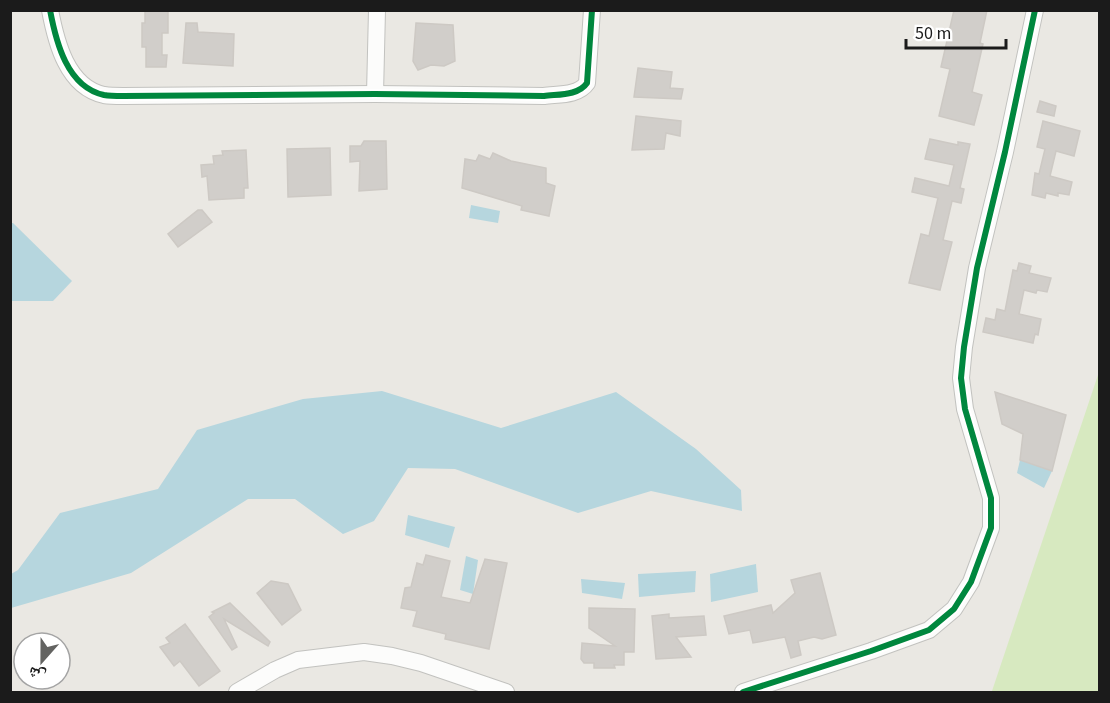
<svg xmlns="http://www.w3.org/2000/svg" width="1110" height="703" font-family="'Source Sans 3','Noto Naskh Arabic',sans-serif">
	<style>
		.grass { fill: #d7e9c0 }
		.water { fill: #b6d6de }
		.building { fill: #d1ceca; stroke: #cdc9c4; stroke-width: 1.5 }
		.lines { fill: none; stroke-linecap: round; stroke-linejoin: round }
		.minor-casing { stroke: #c2c2bf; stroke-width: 18 }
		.minor { stroke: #fcfcfb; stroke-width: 16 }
		.cycleway-casing { stroke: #fff; stroke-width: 10 }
		.cycleway { stroke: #00873e; stroke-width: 6 }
	</style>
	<rect width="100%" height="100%" fill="#eae8e3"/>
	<polygon class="grass" points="1099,372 1099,692 994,692 992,691"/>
	<g class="water">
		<polygon points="471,205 500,211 498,223 469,218"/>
		<polygon points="11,223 13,223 72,281 53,301 11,301"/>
		<polygon points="382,391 501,428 616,392 696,449 741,490 742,511 651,491 578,513 455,469 408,468 374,521 343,534 295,499 248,499 131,573 11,608 11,574 18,570 60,513 158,489 197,430 303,399"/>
		<polygon points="1020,460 1052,471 1044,488 1017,473"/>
		<polygon points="408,515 455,527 449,548 405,535"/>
		<polygon points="466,556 478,560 473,594 460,590"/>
		<polygon points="756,564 758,592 711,602 710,574"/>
		<polygon points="696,571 695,592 639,597 638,574"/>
		<polygon points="581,579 625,583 622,599 582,593"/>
	</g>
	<g class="building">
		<polygon points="145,10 168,10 168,33 162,33 162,55 167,55 166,67 146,67 146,47 142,47 142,23 145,23"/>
		<polygon points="954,10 987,10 980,43 983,44 972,92 982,95 974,125 939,116 950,69 941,67"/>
		<polygon points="186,23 197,23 198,32 234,34 233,66 183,63"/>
		<polygon points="416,23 453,25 455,61 444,66 431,65 418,70 413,61"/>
		<polygon points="638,68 672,72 670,88 683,89 681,99 634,97"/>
		<polygon points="1040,101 1056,106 1054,116 1037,112"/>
		<polygon points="636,116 681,121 680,136 666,133 664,149 632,150"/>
		<polygon points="1043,121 1080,131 1074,156 1056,151 1050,176 1072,182 1069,195 1058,193 1058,196 1046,193 1045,198 1032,195 1035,173 1039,174 1045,149 1037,147"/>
		<polygon points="930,139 958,145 958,142 970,144 960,188 964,189 961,203 952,201 943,240 952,242 940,290 909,283 921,234 929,236 938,198 912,192 915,178 949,186 954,165 925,159"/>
		<polygon points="364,141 386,141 387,189 359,191 360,161 350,162 350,146 361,146"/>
		<polygon points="330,148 331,195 288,197 287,149"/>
		<polygon points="246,150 248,188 244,188 244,198 209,200 207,176 202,177 201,165 214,164 213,156 223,155 222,151"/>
		<polygon points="493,153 511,161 546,168 546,183 555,186 549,216 521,210 522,206 462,188 465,159 476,161 479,155 490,159"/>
		<polygon points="198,210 202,210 212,222 178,247 168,234"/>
		<polygon points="1019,263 1031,266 1029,273 1051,278 1047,292 1037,290 1036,293 1024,290 1019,314 1041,319 1038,335 1035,334 1033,343 983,332 986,318 995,320 997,309 1005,311 1013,270 1017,271"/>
		<polygon points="995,392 1066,415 1052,471 1020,460 1023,434 1002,424"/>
		<polygon points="426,555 450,561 441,597 470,603 485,559 507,563 489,649 445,639 446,634 413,626 417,611 401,608 405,588 411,587 417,563 423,565"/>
		<polygon points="820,573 836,635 822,639 814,637 798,641 801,655 791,658 785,637 753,643 750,630 729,634 724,616 771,605 773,613 795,593 791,580"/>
		<polygon points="271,581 288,584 301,610 282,625 257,593"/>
		<polygon points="230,603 270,642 268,646 224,619 237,647 232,650 209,617 214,613 212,612"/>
		<polygon points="589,608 635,609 634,652 624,652 624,665 614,665 615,668 594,668 594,663 584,663 581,659 582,643 615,646 589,628"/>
		<polygon points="669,614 669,618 704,616 706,635 676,637 691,657 656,659 652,616"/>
		<polygon points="185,624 220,671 199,686 180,661 174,666 160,647 170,643 166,638"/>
	</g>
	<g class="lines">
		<defs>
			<g id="minor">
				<path d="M50,10c6,32 17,77 54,85 6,1 13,1 19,1l252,-2 169,2c14,-2 34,0 43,-13l5,-73"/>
				<polyline points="375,94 377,10"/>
				<polyline points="237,692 275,670 298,660 364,652 392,656 421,663 506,692"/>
				<polyline points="743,692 871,651 929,630 954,609 971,582 991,528 991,498 965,409 961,378 964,347 977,268 1005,152 1035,10"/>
			</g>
		</defs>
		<use href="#minor" class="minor-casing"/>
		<use href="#minor" class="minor"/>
		<defs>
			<g id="cycleway">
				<path d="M50,10c6,32 17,77 54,85 6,1 13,1 19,1l252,-2 169,2c14,-2 34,0 43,-13l5,-73"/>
				<polyline points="743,692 871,651 929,630 954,609 971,582 991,528 991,498 965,409 961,378 964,347 977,268 1005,152 1035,10"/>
			</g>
		</defs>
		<use href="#cycleway" class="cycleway-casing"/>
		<use href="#cycleway" class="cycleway"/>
	</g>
	<rect width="1110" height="703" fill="none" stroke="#1b1b1b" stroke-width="24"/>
	<g transform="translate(42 661) rotate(201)"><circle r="28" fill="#ffffff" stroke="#a4a4a4" stroke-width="1.5"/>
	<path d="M0-4.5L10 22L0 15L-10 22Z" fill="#636361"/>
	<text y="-9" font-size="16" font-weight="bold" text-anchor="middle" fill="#1b1b1b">ش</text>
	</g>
	<path d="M906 39v9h100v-9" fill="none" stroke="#1b1b1b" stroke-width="3"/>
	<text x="915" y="39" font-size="18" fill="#1b1b1b" stroke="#ffffff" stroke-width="4.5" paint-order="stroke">50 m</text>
</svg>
